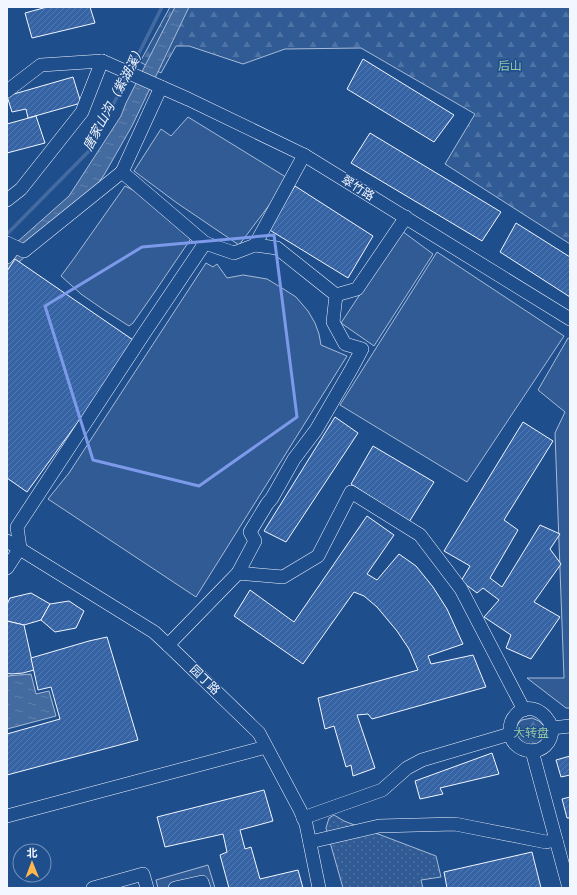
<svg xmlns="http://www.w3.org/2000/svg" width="577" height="895" font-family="Karla,'Noto Sans SC',sans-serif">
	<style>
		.grass { fill: url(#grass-dots); stroke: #a8bbd7 }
		.forest { fill: url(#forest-firs); stroke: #a8bbd7 }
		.built { fill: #305b95; stroke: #a8bbd7 }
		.water { fill: url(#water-ripples); stroke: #a8bbd7 }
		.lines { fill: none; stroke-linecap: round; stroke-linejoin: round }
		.stream { stroke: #446ba0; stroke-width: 3.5 }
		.building { fill: url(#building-hatch); stroke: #f2f6ff }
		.minor-casing { stroke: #f2f6ff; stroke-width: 14 }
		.minor { stroke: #1f4e8c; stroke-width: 13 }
		.marked { fill: none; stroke: #7d9aea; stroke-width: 3; stroke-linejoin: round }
		.labels { text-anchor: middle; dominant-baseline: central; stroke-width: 3; stroke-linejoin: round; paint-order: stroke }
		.park-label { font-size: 12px; fill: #97c8a6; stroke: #1f4e8c }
		.street-label { font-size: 12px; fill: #f2f6ff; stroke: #1f4e8c }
		.water-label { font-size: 13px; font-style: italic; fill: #f2f6ff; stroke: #1f4e8c }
	</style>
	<defs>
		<pattern id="grass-dots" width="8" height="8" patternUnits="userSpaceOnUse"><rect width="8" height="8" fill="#305b95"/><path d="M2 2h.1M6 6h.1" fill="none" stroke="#4e73a5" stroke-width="1.8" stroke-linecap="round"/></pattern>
		<pattern id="forest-firs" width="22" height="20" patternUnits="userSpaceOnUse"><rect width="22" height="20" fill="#305b95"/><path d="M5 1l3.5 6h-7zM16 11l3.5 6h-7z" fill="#4e73a5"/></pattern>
		<pattern id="water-ripples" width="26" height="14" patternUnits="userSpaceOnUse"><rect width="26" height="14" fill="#446ba0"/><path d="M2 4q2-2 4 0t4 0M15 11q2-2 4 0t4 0" fill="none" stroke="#5f81ae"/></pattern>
		<pattern id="building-hatch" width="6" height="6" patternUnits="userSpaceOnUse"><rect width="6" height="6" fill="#3563a3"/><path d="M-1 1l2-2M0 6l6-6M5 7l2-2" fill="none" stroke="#537ab1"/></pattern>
	</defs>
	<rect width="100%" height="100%" fill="#1f4e8c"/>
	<polygon class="grass" points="334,815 344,821 436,856 441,877 421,880 423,888 343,888 326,828 329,818"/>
	<g class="forest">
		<polygon points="170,7 570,7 570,244 445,164 475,114 361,48 285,49 243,64 189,46 176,46 161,73 140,62"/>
		<path d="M532,718l7,3 5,5 2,8 -4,8 -10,5 -13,-6c-2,-7 -5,-17 3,-21 3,-1 7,-1 10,-2z"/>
	</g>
	<g class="built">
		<polygon points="188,117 289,179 239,245 177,203 134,171 161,129 171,136"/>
		<polygon points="125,186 143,195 194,234 154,293 133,323 129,326 104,310 81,294 61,276 75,257"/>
		<polygon points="402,231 433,254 374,346 341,323"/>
		<polygon points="437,252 564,336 467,482 340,405"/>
		<polygon points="206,263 213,267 217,264 227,278 243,275 267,279 282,288 296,297 308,311 315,323 319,334 321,345 347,356 196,597 48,499 69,473"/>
		<polygon points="568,338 570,339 570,708 566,708 527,678 564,678 555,433 565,412 538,390"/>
		<polygon points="208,865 215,888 158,888 156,880"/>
	</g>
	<g class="water">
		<polygon points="175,7 189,7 132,126 104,175 80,209 49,235 7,273 7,251 69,196 121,116 126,103"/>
		<polygon points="31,674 36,694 49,691 56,716 7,729 7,676"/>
	</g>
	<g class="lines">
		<polyline class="stream" points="7,234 91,149 162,7"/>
	</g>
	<g class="building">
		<polygon points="47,7 90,7 95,23 32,38 25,13"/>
		<polygon points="363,59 454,115 434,142 347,89"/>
		<polygon points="73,77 81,103 28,118 26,109 12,112 7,96"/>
		<polygon points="36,116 45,143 7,153 7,124"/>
		<polygon points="370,133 501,212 482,241 351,163"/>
		<polygon points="295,186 373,236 348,278 268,229"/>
		<polygon points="516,223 570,257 570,297 500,252"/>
		<polygon points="15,259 136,342 27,492 7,478 7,271"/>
		<polygon points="335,417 358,433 286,542 264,531"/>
		<polygon points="523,422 553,441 504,520 518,530 490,578 502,587 540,525 560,534 550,549 561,564 534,602 560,617 531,659 506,648 511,635 484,617 499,600 483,588 477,593 461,581 470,566 444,551"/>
		<polygon points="373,446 434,482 409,522 351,484"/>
		<polygon points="367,516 394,535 367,574 377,580 399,554 416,566 433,587 447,609 463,644 428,656 431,664 473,655 486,687 372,719 368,714 357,715 375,768 353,776 351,765 346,767 334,726 325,729 318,698 418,670 409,649 397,631 377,607 364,596 354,592 303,664 234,616 250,590 294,622"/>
		<polygon points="31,593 50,604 41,620 24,625 7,621 7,604 10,598"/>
		<polygon points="69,601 84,611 76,628 55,632 41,620 50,604"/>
		<polygon points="7,621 24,625 34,670 23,673 11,674 7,673"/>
		<polygon points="107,637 138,740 7,775 7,734 60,719 51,687 38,690 31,658 89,641"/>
		<polygon points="492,753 499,774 440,788 443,794 420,799 415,781"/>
		<polygon points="570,756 570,775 561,777 556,760"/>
		<polygon points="264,790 273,821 240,830 245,849 251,847 260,879 298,870 303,888 229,888 220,855 227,852 223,834 165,847 157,817"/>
		<polygon points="570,797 570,818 567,818 562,799"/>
		<polygon points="532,852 541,888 447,888 444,872"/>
	</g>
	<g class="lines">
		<defs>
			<g id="minor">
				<polyline points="7,91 41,65 102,61"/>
				<polyline points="122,172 161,87"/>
				<polyline points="7,200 21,189 82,112 102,61 188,99 304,155 570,319"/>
				<polyline points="7,243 24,251 122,172 205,243 145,332 17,527 20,548 7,568"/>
				<polyline points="205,243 234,253 255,245 277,248 336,295 333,322 345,344 362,349 352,368 316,430 294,459 272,498 267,504 250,532 255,541 238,573"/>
				<polyline points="255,245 304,155"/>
				<polyline points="7,257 15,247"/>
				<polyline points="336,295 357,289 406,217"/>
				<polyline points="7,541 154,632 168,645 259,733 300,810 306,824 319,888"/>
				<polyline points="168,645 238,573 283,577 318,556 351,492 420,535 461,589 524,710"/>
				<path d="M552,728c-5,-16 -25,-28 -37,-12 -4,4 -5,9 -5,14 -1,25 42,31 42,-2l18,-2"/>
				<polyline points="532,751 569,888"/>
				<polyline points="7,816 266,747"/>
				<polyline points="303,818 382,790 407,768 422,760 510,734"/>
				<polyline points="310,842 379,826 455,824 546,842 556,840"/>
				<polyline points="93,888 143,874 147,888"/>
				<polyline points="175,888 202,882 204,888"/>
			</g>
		</defs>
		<use href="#minor" class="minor-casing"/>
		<use href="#minor" class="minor"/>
	</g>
	<path class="marked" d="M274,235l23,182 -98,69 -106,-26 -48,-154 97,-59z"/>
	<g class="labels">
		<g class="park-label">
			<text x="510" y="66">后山</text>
			<text x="531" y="733">大转盘</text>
		</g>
		<g class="street-label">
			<text transform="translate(358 188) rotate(32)">翠竹路</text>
			<text transform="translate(205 680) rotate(44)">园丁路</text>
		</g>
		<g class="water-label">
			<text transform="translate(114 98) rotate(-62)">唐家山沟（紫湖溪）</text>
		</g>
	</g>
	<rect width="577" height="895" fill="none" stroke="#f2f6ff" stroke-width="16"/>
	<g transform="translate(32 863) rotate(359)"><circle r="19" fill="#1f4e8c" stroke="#7391ba"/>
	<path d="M0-3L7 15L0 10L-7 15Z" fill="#ffb74d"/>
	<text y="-6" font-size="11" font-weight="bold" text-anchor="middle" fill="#f2f6ff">北</text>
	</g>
</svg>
